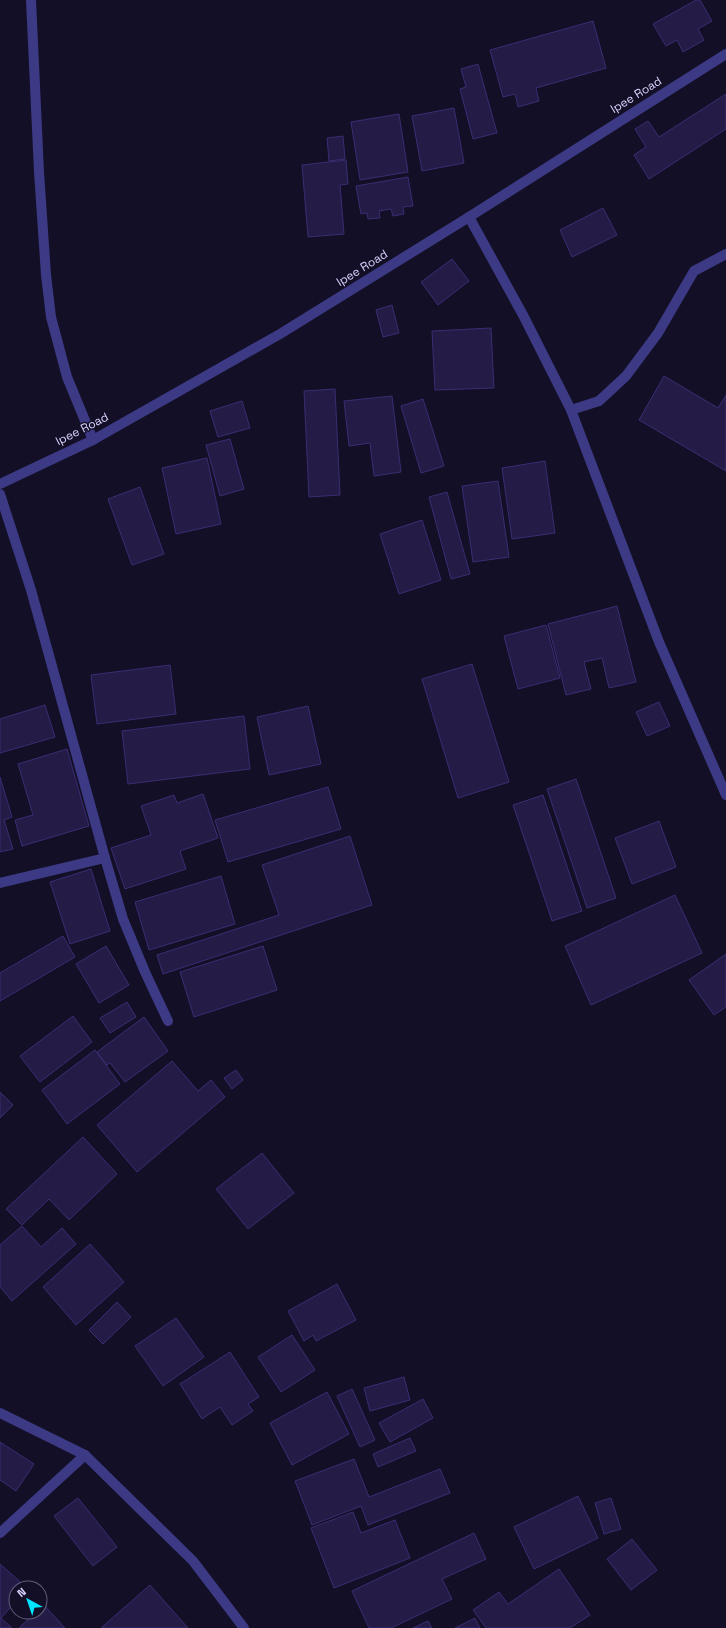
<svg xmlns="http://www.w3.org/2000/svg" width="726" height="1628" font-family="'Space Grotesk',sans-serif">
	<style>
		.building { fill: #241b47; stroke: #3b2d73 }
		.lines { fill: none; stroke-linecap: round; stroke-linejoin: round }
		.minor { stroke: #3d3a85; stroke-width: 10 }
		.tertiary { stroke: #3d3a85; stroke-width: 10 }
		.labels { text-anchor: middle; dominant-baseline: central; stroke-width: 3; stroke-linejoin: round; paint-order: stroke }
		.street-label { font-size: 12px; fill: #d9d4ff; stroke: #130f26 }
	</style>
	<rect width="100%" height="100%" fill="#130f26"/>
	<g class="building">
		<polygon points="696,0 700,0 712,21 698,29 704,40 683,52 677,40 666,46 653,24"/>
		<polygon points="593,21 606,68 536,88 539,101 518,107 515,94 503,97 490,50"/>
		<polygon points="478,64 497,133 473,139 460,89 466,87 461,69"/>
		<polygon points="726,94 726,129 649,179 634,155 646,147 635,129 648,121 659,137"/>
		<polygon points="454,108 464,163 422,171 412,116"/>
		<polygon points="399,114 408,172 360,180 351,122"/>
		<polygon points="343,136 345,159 329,161 327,138"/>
		<polygon points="346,160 348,184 340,185 344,234 308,237 302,165"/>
		<polygon points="408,177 413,206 403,207 404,214 393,216 391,209 379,211 380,218 368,219 367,213 361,214 356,186"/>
		<polygon points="603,208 617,235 572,257 560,230"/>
		<polygon points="452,259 469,281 438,305 421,282"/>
		<polygon points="392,305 399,333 383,337 376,310"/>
		<polygon points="491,328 494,388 435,390 432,331"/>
		<polygon points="664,376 718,408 726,395 726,471 639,420"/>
		<polygon points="335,389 340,495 309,497 304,391"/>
		<polygon points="392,396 401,472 374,476 370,443 349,446 344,401"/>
		<polygon points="423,399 444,466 421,473 401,406"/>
		<polygon points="242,401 250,428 218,437 210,411"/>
		<polygon points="230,439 244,489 220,496 206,445"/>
		<polygon points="207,458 221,524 176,534 162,468"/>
		<polygon points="545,461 555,533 512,539 502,468"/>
		<polygon points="498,481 509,557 473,562 462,486"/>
		<polygon points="140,487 164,554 132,565 108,499"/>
		<polygon points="447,492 470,574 451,579 429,497"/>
		<polygon points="422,520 441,580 399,594 380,534"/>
		<polygon points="617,606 636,682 609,688 602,658 584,662 591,689 566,695 548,624"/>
		<polygon points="546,625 560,678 518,689 504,636"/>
		<polygon points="472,664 509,782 458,798 422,679"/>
		<polygon points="170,665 176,714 97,724 91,675"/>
		<polygon points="659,702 670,726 647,736 636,712"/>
		<polygon points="45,705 55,737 0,753 0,719"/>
		<polygon points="308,706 321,764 269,775 257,717"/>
		<polygon points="244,716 250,769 128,784 122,731"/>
		<polygon points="67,749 89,826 22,846 15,820 33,815 18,764"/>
		<polygon points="0,777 12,817 4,820 13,849 0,852"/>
		<polygon points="576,779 616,898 587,908 547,789"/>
		<polygon points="328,787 341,829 228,862 215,820"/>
		<polygon points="203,794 218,838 180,851 186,869 125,889 111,848 151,835 141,806 174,795 177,803"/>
		<polygon points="543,795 582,911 552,921 513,805"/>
		<polygon points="659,821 676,867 632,884 615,838"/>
		<polygon points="350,836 372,905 163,974 157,955 279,915 262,865"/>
		<polygon points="91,869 110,931 70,944 50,882"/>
		<polygon points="221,876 235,924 149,950 135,902"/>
		<polygon points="675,895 702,953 591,1005 565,946"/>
		<polygon points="63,936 75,957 0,1001 0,973"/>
		<polygon points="106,946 129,985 99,1003 76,964"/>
		<polygon points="263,946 277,990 194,1017 180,972"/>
		<polygon points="726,954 726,1007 714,1015 689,980"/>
		<polygon points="127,1002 136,1017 110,1033 100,1018"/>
		<polygon points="73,1016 92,1042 40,1082 20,1056"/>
		<polygon points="144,1017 168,1051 125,1082 110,1063 107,1065 97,1052"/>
		<polygon points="95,1050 120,1084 67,1124 42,1090"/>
		<polygon points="172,1061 198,1091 211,1080 225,1097 137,1172 97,1125"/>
		<polygon points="236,1070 243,1080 232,1089 224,1078"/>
		<polygon points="0,1092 13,1105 0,1118"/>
		<polygon points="83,1137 117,1174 69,1220 49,1199 22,1225 6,1209"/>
		<polygon points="262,1153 294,1193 248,1229 216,1189"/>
		<polygon points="22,1226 41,1247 62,1228 76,1244 12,1301 0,1287 0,1245"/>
		<polygon points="90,1244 124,1282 76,1325 43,1287"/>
		<polygon points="337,1284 356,1320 316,1341 313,1335 304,1341 288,1311"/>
		<polygon points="117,1302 131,1317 103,1344 89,1330"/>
		<polygon points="176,1318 204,1357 163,1386 135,1346"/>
		<polygon points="292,1335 315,1370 281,1392 258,1357"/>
		<polygon points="230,1352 259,1397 248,1404 253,1411 232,1425 220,1407 202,1419 180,1384"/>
		<polygon points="404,1377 410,1400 370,1411 364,1388"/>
		<polygon points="352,1389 375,1440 360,1447 337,1396"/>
		<polygon points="327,1392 349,1434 292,1465 270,1423"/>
		<polygon points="423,1399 433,1418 390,1442 379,1423"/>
		<polygon points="410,1438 416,1451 378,1467 373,1454"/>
		<polygon points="0,1442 34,1464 16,1491 0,1480"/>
		<polygon points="354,1459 369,1497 440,1469 450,1493 368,1525 361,1506 312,1525 295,1481"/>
		<polygon points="578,1496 598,1538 534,1569 514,1527"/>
		<polygon points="78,1498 117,1547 93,1566 54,1516"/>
		<polygon points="611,1498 621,1529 604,1534 595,1503"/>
		<polygon points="353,1512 361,1533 395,1520 410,1558 334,1588 311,1528"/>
		<polygon points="474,1533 486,1559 442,1579 452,1599 391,1628 369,1628 352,1591"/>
		<polygon points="632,1539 657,1570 631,1590 607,1559"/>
		<polygon points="0,1564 27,1588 16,1588 16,1601 1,1618 12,1628 0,1628"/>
		<polygon points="559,1569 590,1615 570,1628 486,1628 473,1610 499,1592 508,1604"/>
		<polygon points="150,1585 188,1628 101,1628"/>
		<polygon points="44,1605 65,1628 19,1628 36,1612 40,1612 40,1609"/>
		<polygon points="475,1618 480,1628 455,1628"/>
		<polygon points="428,1621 432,1628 413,1628"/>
	</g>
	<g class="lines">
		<g class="minor">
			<polyline points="31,0 39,172 46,275 51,317 67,377 93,440"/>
			<polyline points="469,217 523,315 571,410 659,642 726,795"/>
			<polyline points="571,410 599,401 626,376 658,333 694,271 726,254"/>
			<polyline points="0,484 93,440 280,334 469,217 726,54"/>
			<polyline points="0,494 31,590 105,858 123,919 145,972 168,1021"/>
			<polyline points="0,883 105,858"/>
			<polyline points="0,1533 85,1455"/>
		</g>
		<polyline class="tertiary" points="0,1413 85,1455 193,1561 244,1628"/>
	</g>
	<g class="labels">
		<g class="street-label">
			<text transform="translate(636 95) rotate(-32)">Ipee Road</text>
			<text transform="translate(362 268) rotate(-32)">Ipee Road</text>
			<text transform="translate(82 429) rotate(-27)">Ipee Road</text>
		</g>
	</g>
	<g transform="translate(28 1600) rotate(320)"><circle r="19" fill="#130f26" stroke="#625e7d"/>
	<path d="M0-3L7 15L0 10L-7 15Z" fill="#00e5ff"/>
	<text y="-6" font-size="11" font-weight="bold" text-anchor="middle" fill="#d9d4ff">N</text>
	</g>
</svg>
